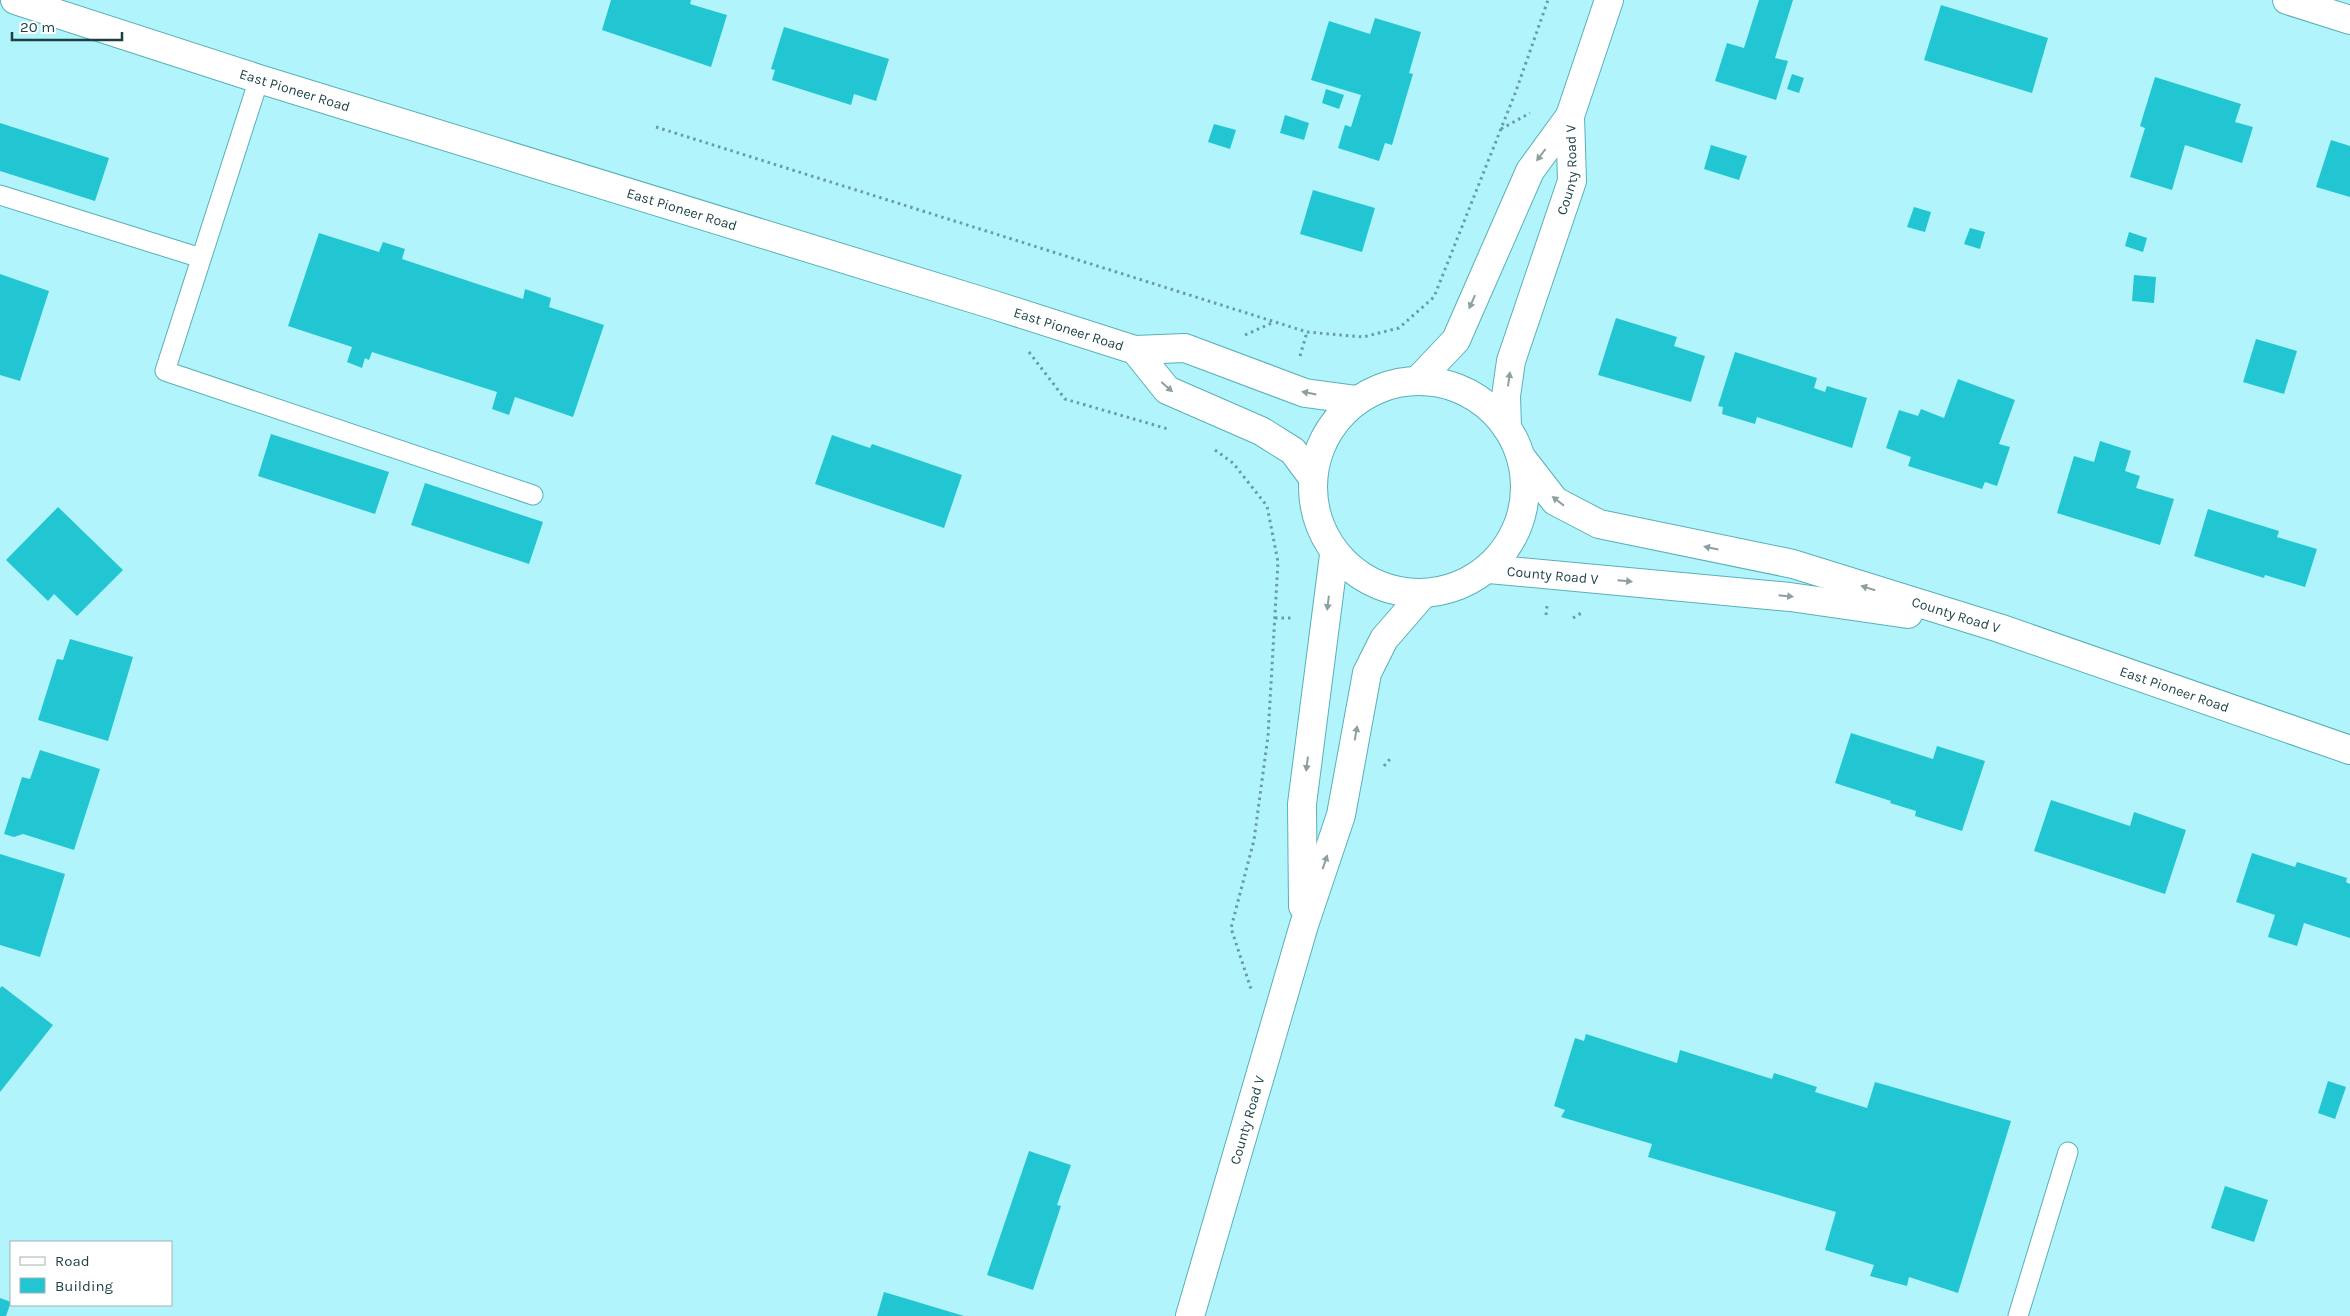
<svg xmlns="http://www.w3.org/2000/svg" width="2350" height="1316" font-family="Karla,sans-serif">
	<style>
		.building { fill: #22c6d3 }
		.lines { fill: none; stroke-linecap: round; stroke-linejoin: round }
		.service-casing { stroke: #59b0b8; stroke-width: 21 }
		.minor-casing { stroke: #59b0b8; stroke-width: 30 }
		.secondary-casing { stroke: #59b0b8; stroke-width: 30 }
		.path { stroke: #699da2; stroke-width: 3; stroke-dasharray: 2.5 4; stroke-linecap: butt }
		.service { stroke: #fff; stroke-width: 19 }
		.minor { stroke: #fff; stroke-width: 28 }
		.secondary { stroke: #fff; stroke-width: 28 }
		.oneway { fill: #8d9fa0 }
		.labels { text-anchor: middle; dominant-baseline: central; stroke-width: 4.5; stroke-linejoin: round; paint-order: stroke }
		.street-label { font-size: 14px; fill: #1b3f42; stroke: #fff }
	</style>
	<rect width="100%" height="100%" fill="#b1f4fb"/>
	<g class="building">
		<polygon points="611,0 691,0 690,4 727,15 711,67 602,30"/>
		<polygon points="1759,0 1793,0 1775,58 1788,61 1776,100 1715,81 1727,43 1744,48"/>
		<polygon points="1941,5 2048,38 2032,93 1924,60"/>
		<polygon points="1375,18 1421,32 1409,73 1413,74 1392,145 1385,143 1379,161 1338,148 1345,125 1351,127 1361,95 1311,80 1329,21 1370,34"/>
		<polygon points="784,27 889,59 876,101 854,94 851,105 772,80 775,70 771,69"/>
		<polygon points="1792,74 1804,78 1799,93 1787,89"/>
		<polygon points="2155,77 2241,104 2235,122 2253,127 2242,163 2185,145 2172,190 2130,177 2145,128 2140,126"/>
		<polygon points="1326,89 1344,95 1339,109 1322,103"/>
		<polygon points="1285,115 1309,123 1304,140 1280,133"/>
		<polygon points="0,123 109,158 95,201 0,171"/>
		<polygon points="1214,124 1236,130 1230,149 1208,142"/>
		<polygon points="2331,140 2350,146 2350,197 2316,187"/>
		<polygon points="1711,145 1747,156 1739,180 1704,169"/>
		<polygon points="1313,190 1375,208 1362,252 1300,234"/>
		<polygon points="1914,207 1931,212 1925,232 1907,227"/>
		<polygon points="1970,228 1985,232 1980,249 1964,244"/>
		<polygon points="2129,232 2147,238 2143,252 2125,246"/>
		<polygon points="319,233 379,252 383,242 405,249 402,259 523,299 525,289 551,298 549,307 604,325 573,417 515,397 509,415 492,409 497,392 372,352 369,360 365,358 362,368 347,362 352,347 288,326"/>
		<polygon points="0,274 49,291 20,381 0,375"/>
		<polygon points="2134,275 2156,277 2154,303 2132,301"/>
		<polygon points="1616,318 1677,337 1674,346 1705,356 1691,402 1598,375"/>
		<polygon points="2256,339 2297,351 2284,394 2243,382"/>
		<polygon points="1735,352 1817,378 1814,388 1825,392 1827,386 1867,398 1852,448 1757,417 1755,424 1722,414 1723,407 1718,406"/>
		<polygon points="1958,379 2015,400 1999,444 2010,447 1997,486 1985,482 1982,489 1908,466 1911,457 1886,448 1899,410 1918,416 1921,409 1944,418"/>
		<polygon points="271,434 389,472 375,514 258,476"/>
		<polygon points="832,435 870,448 872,444 962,475 944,528 815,484"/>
		<polygon points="2100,441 2131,451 2125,471 2140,476 2136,488 2174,499 2160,545 2057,513 2074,456 2094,462"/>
		<polygon points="425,483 543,522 529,564 411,525"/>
		<polygon points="58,507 123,570 77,616 54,594 48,601 6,560"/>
		<polygon points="2208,509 2279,531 2277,537 2317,549 2305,587 2265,575 2264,578 2194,556"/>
		<polygon points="70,639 133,657 108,741 38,720 57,659 63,660"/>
		<polygon points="1851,733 1933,759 1937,746 1985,761 1962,831 1915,816 1916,811 1890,803 1891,801 1835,783"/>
		<polygon points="40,750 100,769 74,850 23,834 14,837 4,834 22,777 30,779"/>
		<polygon points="2051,800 2130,826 2134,812 2186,830 2165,894 2034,851"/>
		<polygon points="2252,853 2295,867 2297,862 2347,878 2346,882 2350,884 2350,938 2304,923 2297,946 2268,937 2275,915 2236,902"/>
		<polygon points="0,854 65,874 40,957 0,945"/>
		<polygon points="2,986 53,1025 0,1092 0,988"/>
		<polygon points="1586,1034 1677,1063 1680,1050 1772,1079 1774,1073 1817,1087 1815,1092 1867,1108 1875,1082 2011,1121 1958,1293 1909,1277 1907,1286 1870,1276 1874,1265 1825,1250 1836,1212 1648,1157 1652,1144 1561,1117 1565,1110 1554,1106 1575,1038 1584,1041"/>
		<polygon points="2328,1081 2346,1087 2335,1119 2318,1113"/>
		<polygon points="1029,1151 1071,1165 1057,1205 1061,1206 1033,1290 987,1275"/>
		<polygon points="2225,1186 2268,1200 2254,1242 2211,1228"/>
		<polygon points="884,1292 964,1316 877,1316"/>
		<polygon points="0,1298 11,1302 6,1316 0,1316"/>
	</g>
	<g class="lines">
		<defs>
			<g id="service">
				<polyline points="259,79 165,371 533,495"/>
				<polyline points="0,195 201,258"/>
				<polyline points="2018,1316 2068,1152"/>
			</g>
			<polyline id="minor" points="2287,0 2350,20"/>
			<g id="secondary">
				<path id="s1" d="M15,0l244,79 735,226 141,45 32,40 94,41 32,20 20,27"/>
				<polyline points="1135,350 1185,348 1305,393 1357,400"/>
				<polyline points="1420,378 1456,340 1530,171 1570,116"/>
				<circle cx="1419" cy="487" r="106"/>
				<path id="s2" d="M1507,428l-1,-32 5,-35 61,-180 -2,-65 39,-116"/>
				<path id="s3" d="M1524,461l31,40 44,23 194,40 206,64 351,122"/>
				<path id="s4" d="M1489,569l301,28 118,17"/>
				<polyline points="1303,906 1302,804 1334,555"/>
				<path id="s5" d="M1190,1316l114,-391 37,-110 26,-142 17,-34 39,-45"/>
			</g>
		</defs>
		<use href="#service" class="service-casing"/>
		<use href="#minor" class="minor-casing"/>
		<use href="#secondary" class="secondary-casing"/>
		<g class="path">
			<polyline points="656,127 1307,332 1363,337 1399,328 1434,297 1516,91 1548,0"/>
			<polyline points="1501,129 1530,113"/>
			<polyline points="1245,335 1274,322"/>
			<polyline points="1029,352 1065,399 1168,429"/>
			<polyline points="1300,356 1307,332"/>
			<polyline points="1215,450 1233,463 1267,506 1278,562 1268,736 1254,840 1231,928 1251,989"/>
			<polyline points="1546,615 1547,606"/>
			<polyline points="1275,618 1294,618"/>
			<polyline points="1573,618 1583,612"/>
			<polyline points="1384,766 1390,759"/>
		</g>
		<use href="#service" class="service"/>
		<use href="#minor" class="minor"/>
		<use href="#secondary" class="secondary"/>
	</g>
	<defs><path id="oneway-solid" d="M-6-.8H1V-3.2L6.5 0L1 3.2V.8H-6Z" transform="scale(1.25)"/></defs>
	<g class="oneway">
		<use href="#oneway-solid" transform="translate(1541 155) rotate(127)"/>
		<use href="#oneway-solid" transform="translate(1472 302) rotate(114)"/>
		<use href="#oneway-solid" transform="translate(1509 379) rotate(-82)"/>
		<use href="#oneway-solid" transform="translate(1167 387) rotate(41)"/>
		<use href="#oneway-solid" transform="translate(1309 393) rotate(-169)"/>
		<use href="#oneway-solid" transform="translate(1558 501) rotate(-142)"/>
		<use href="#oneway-solid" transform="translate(1711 548) rotate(-168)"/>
		<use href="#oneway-solid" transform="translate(1625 581) rotate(5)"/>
		<use href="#oneway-solid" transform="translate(1868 588) rotate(-163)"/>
		<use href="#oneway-solid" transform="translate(1786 596) rotate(6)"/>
		<use href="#oneway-solid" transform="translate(1328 603) rotate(97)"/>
		<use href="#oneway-solid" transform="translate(1356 733) rotate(-80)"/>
		<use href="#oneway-solid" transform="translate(1307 764) rotate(97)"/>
		<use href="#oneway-solid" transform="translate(1325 862) rotate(-71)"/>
	</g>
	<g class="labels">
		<g class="street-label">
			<text stroke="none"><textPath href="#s1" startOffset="294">East Pioneer Road</textPath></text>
			<text stroke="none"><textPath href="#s2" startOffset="268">County Road V</textPath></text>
			<text stroke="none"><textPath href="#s1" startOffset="699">East Pioneer Road</textPath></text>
			<text stroke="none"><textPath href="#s1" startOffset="1104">East Pioneer Road</textPath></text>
			<text stroke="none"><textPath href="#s4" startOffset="64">County Road V</textPath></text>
			<text stroke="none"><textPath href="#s3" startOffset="469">County Road V</textPath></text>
			<text stroke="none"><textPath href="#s3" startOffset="700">East Pioneer Road</textPath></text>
			<text stroke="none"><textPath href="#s5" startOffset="204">County Road V</textPath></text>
		</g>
	</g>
	<rect x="10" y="1241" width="162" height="65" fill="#ffffff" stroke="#a4b2b3"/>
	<rect x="20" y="1257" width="25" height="8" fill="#ffffff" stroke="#a4b2b3"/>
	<text x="55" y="1266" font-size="15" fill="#1b3f42">Road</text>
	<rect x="20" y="1278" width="25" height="15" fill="#22c6d3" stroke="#a4b2b3"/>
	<text x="55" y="1291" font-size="15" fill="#1b3f42">Building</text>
	<path d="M12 32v8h110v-8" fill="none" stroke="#1b3f42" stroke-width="2.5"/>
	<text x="20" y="32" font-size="15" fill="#1b3f42" stroke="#ffffff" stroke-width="4" paint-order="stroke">20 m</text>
</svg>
